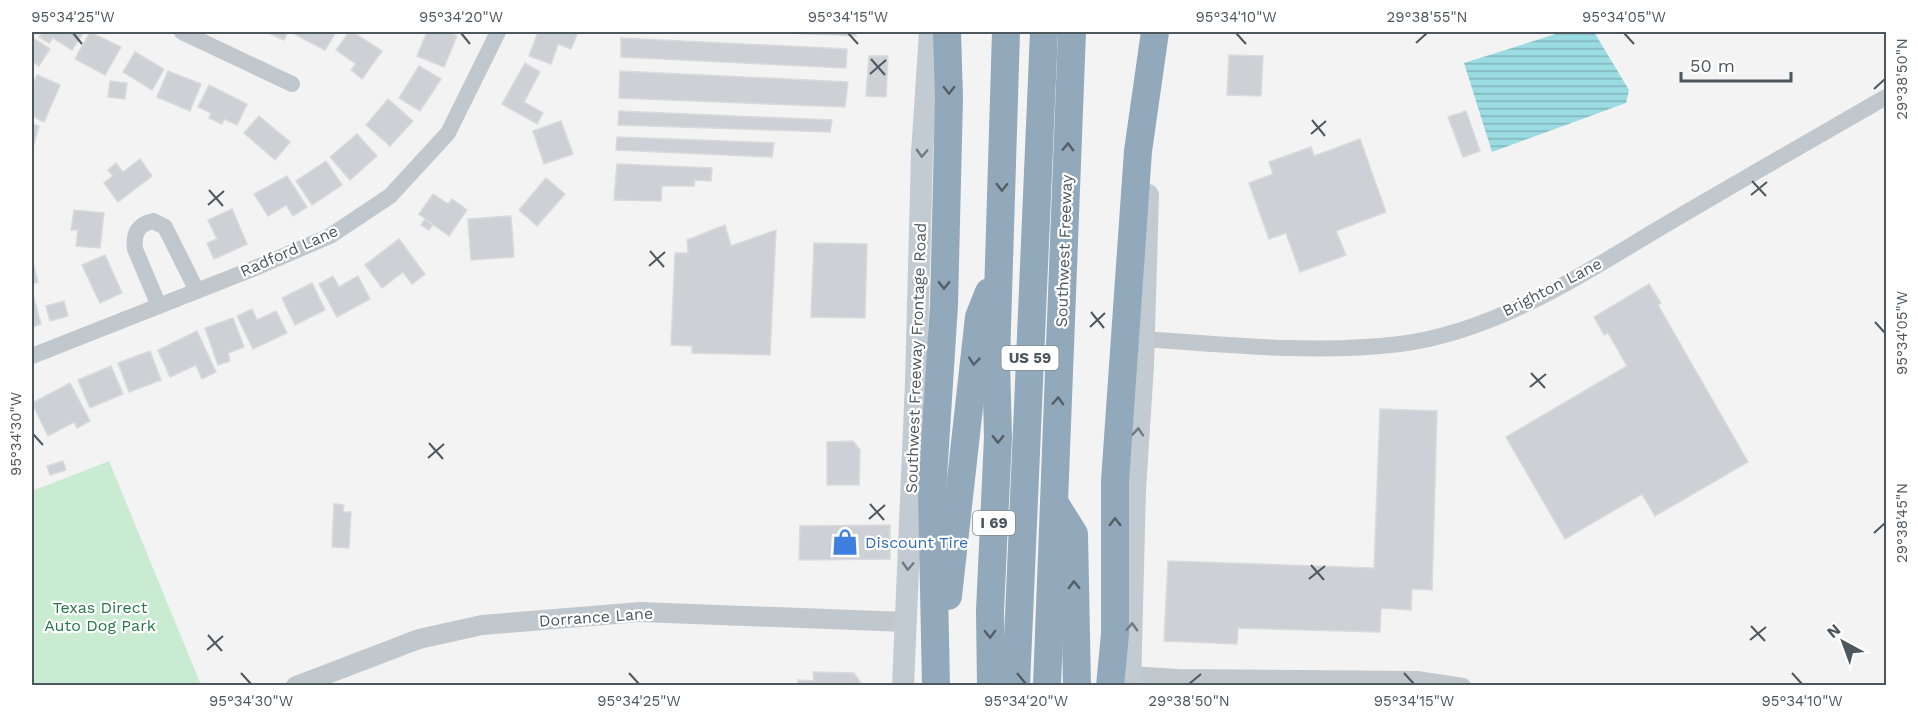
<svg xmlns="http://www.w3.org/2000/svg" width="1918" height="717" font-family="'Work Sans',sans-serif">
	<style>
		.green { fill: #c8ebd2 }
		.water { fill: url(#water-rules) }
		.building { fill: #cdd0d4; stroke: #d8dadd; stroke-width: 1.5 }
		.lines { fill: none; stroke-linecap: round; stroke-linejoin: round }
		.minor { stroke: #c1c8cd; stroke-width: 16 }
		.tertiary { stroke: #c1c8cd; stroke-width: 20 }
		.secondary { stroke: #c1cbd1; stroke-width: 22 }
		.motorway { stroke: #91a9ba; stroke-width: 28 }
		.oneway { stroke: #545f67 }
		.oneway2 { stroke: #707a80 }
		.ticks { fill: none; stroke: #4d575e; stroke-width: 2 }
		.labels { text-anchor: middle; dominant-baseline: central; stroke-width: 4.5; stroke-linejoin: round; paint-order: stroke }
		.shield { fill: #fff; stroke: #82898e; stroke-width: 1.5 }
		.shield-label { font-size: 15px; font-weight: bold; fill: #4d575e }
		.street-label { font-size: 16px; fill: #4d575e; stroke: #fff }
		.shop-label { font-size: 16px; fill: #366cbe; stroke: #fff; text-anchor: start }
		.park-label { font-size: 16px; fill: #257846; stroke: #fff }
		.neatline { fill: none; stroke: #4d575e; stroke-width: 2 }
		.ticks-label { font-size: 15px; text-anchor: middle; fill: #4d575e }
	</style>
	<defs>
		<pattern id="water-rules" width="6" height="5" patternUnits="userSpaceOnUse" patternTransform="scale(1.5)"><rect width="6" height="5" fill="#9bdbe2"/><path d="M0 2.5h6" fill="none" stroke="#81b4ba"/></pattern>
	</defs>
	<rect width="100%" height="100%" fill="#f4f3f3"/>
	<polygon class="green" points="109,461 201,685 32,685 32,491"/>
	<polygon class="water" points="1562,32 1594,32 1629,90 1626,103 1492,152 1464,63"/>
	<g class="building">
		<polygon points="43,32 84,32 72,50 53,38 49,43 39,37"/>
		<polygon points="90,32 121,47 105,75 75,59"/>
		<polygon points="269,32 288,32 284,40 268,33"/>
		<polygon points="295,32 336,32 325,50 294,34"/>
		<polygon points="349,32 353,32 382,51 362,79 351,70 356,64 336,50"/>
		<polygon points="427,32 447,32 457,36 444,67 417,56"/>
		<polygon points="538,32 578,32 571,49 558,44 551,64 529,56"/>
		<polygon points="765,32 856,32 856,36"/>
		<polygon points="621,38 847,49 846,68 621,57"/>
		<polygon points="35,39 50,49 39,66 32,61 32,45"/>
		<polygon points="135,52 164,69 152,90 123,72"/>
		<polygon points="1229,55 1263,56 1261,96 1227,95"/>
		<polygon points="869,56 888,56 886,97 866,96"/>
		<polygon points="525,63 540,72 524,102 543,113 537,124 502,104"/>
		<polygon points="419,66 441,79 420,111 399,98"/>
		<polygon points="168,71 201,84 190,111 157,97"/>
		<polygon points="620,71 848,82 845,107 619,98"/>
		<polygon points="37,75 60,85 44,122 32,116 32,88"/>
		<polygon points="110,81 127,83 125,99 108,97"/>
		<polygon points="209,85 247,104 237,125 224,119 222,124 209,118 211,113 198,107"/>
		<polygon points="388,99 413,121 390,146 366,125"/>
		<polygon points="619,111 832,120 830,132 618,125"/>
		<polygon points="1466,111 1480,151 1463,157 1448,117"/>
		<polygon points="259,116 290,142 275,160 244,133"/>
		<polygon points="561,121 573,154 544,164 533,131"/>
		<polygon points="32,124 39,126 32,151"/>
		<polygon points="357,134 377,156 350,180 330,157"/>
		<polygon points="617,137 774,143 772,157 616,150"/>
		<polygon points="1360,139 1386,212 1336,231 1346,255 1300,272 1286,233 1269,239 1249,183 1273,174 1269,162 1311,147 1314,156"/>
		<polygon points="140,159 152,176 118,202 104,183 113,176 108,170 116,163 123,172"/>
		<polygon points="326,161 342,185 312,205 296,181"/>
		<polygon points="617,164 712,168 711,181 695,180 694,186 662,186 661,201 614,200"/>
		<polygon points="287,176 307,207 293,216 286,205 268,216 254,194"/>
		<polygon points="546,178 565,194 537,226 519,210"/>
		<polygon points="433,194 448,204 452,199 467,210 449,236 419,214"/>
		<polygon points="232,209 247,244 214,259 207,243 217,239 208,220"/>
		<polygon points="74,210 104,213 100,248 76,246 78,230 71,230"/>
		<polygon points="511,216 514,257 471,260 468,219"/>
		<polygon points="425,219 433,225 429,230 421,225"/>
		<polygon points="725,225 731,246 776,230 770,355 692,353 692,346 671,345 675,253 688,253 687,240"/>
		<polygon points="399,239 425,274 412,284 403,272 382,288 365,265"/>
		<polygon points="814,243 867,244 865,318 811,317"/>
		<polygon points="105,255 122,293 100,303 82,265"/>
		<polygon points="32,266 34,266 38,282 32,284"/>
		<polygon points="333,276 339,287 358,276 370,299 337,317 319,284"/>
		<polygon points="312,283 325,310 295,325 282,298"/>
		<polygon points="1649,284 1661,303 1658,305 1748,462 1655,516 1642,494 1565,539 1506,437 1627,366 1608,333 1604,335 1594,317"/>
		<polygon points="32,291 41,324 32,327"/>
		<polygon points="64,301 68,316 50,321 46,306"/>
		<polygon points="252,309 257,320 276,311 287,333 253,349 237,316"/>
		<polygon points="233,318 244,347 228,353 230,361 218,365 205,328"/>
		<polygon points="197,331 216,372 202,379 196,365 170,377 158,350"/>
		<polygon points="150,351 161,380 129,392 118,363"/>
		<polygon points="111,366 123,394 90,408 78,380"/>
		<polygon points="70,383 90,421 77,428 74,422 48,436 32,403"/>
		<polygon points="1380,409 1437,411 1432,590 1412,589 1411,610 1381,608 1380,632 1238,628 1237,644 1164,641 1168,561 1374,568"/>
		<polygon points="853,441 860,450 859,485 827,485 827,442"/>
		<polygon points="63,461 66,470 50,475 47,466"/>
		<polygon points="334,504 344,505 343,512 351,512 349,548 332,547"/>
		<polygon points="890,525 890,559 799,560 800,526"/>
		<polygon points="813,672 854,673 863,686 798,686 798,680 814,681"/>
	</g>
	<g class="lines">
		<g class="minor">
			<polyline points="182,32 292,84"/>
			<path d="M159,306l-24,-57c-2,-15 3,-25 18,-28l12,6 32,64"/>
			<path d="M1143,339c84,6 173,15 257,5 101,-13 190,-75 275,-125 70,-41 141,-82 211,-122"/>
			<polyline points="32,356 260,266 330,236 390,196 448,133 498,32"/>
			<polyline points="1130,674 1178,677 1417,679 1463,686"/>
		</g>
		<polyline class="tertiary" points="296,686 419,639 482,625 640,612 906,622"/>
		<g class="secondary">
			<polyline points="903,686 916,382 922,153 930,32"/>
			<polyline points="1130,686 1135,490 1143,365 1148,195"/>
		</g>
		<g class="motorway">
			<polyline points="1054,502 1074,534 1077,686"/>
			<polyline points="948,596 979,317 989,292"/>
			<polyline points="936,686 932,492 944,305 949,98 947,32"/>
			<polyline points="991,686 990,611 998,437 996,360 1006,32"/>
			<polyline points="1016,686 1044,32"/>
			<polyline points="1047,686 1072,32"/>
			<polyline points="1110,686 1115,634 1115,481 1138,151 1155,32"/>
		</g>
	</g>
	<defs><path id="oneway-chevron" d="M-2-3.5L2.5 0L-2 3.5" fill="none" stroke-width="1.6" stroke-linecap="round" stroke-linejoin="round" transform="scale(1.5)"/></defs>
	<g class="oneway">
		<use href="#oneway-chevron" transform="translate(949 90) rotate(89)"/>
		<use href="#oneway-chevron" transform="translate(1068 147) rotate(-88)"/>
		<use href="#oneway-chevron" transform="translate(1002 187) rotate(91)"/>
		<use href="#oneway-chevron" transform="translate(944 285) rotate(91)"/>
		<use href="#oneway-chevron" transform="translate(974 361) rotate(96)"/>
		<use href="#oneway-chevron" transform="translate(1058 401) rotate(-88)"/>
		<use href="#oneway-chevron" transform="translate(998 439) rotate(91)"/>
		<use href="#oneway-chevron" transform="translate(1115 522) rotate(-90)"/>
		<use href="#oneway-chevron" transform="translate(1074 585) rotate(-91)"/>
		<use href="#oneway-chevron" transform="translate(990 634) rotate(89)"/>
	</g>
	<g class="oneway2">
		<use href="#oneway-chevron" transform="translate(922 153) rotate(93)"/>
		<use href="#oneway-chevron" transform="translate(1138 432) rotate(-86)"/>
		<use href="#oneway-chevron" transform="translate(908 566) rotate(93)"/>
		<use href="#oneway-chevron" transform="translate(1132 627) rotate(-88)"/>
	</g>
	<path class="ticks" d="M73,33l9,11M461,33l9,11M848,33l10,11M1236,33l10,11M1624,33l10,11M1416,43l11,-10M871,59l14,16M870,74l16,-14M1874,89l11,-10M1312,120l13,16M1311,134l15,-13M1752,181l14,15M209,190l14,16M1751,195l16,-13M208,205l16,-14M650,251l14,16M649,266l16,-14M1091,312l13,16M1875,322l10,11M1090,327l15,-14M1531,373l14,15M1530,387l16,-13M33,434l10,11M429,443l14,16M428,458l16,-14M870,504l14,16M869,519l16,-14M1874,533l11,-10M1311,565l13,15M1309,579l16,-13M1751,626l14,15M208,635l14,16M1750,640l16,-13M207,650l16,-14M241,673l10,11M629,673l10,11M1017,673l9,11M1404,673l10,11M1792,673l10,11M1189,684l12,-10"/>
	<defs>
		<symbol id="shop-bare" viewBox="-9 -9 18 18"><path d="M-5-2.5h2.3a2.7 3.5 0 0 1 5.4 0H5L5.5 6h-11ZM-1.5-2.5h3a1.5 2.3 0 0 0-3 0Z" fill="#3f7fe0" stroke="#fff" stroke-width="2.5" paint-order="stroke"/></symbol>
	</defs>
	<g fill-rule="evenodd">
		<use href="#shop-bare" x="826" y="523" width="38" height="38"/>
	</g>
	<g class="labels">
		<g class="shield">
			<rect x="1001.5" y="346" width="57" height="24" rx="4.5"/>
			<rect x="973" y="511" width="42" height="24" rx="4.5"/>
		</g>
		<g class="shield-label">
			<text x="1030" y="358">US 59</text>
			<text x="994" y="523">I 69</text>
		</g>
		<g class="street-label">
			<text transform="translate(289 251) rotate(-24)">Radford Lane</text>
			<text transform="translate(1064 251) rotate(-88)">Southwest Freeway</text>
			<text transform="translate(1552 287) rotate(-27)">Brighton Lane</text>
			<text transform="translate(916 358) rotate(-88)">Southwest Freeway Frontage Road</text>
			<text transform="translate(596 617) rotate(-4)">Dorrance Lane</text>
		</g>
		<g class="shop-label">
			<text x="865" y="542">Discount Tire</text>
		</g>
		<g class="park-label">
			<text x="100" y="607">Texas Direct<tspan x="100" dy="18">Auto Dog Park</tspan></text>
		</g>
	</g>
	<rect width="1918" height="717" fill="none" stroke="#ffffff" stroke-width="66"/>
	<g transform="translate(1843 642) rotate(319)" stroke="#ffffff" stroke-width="4.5" paint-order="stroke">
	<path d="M0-4.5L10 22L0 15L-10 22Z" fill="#4d575e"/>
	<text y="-9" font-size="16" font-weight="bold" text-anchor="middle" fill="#4d575e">N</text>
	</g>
	<path d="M1681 72v9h110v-9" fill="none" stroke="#4d575e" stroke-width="3"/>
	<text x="1690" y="72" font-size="18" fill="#4d575e" stroke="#ffffff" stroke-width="4.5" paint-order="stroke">50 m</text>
	<rect x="33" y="33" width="1852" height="651" class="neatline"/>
	<g class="ticks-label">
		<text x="73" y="22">95°34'25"W</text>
		<text x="461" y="22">95°34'20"W</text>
		<text x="848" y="22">95°34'15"W</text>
		<text x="1236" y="22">95°34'10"W</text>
		<text x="1427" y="22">29°38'55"N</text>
		<text x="1624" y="22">95°34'05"W</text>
		<text transform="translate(1902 79) rotate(-90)" y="5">29°38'50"N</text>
		<text transform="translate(1902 333) rotate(-90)" y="5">95°34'05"W</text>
		<text transform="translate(16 434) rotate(-90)" y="5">95°34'30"W</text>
		<text transform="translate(1902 523) rotate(-90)" y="5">29°38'45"N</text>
		<text x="251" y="706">95°34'30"W</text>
		<text x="639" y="706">95°34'25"W</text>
		<text x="1026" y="706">95°34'20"W</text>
		<text x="1189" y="706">29°38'50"N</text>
		<text x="1414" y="706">95°34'15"W</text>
		<text x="1802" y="706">95°34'10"W</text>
	</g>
</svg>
